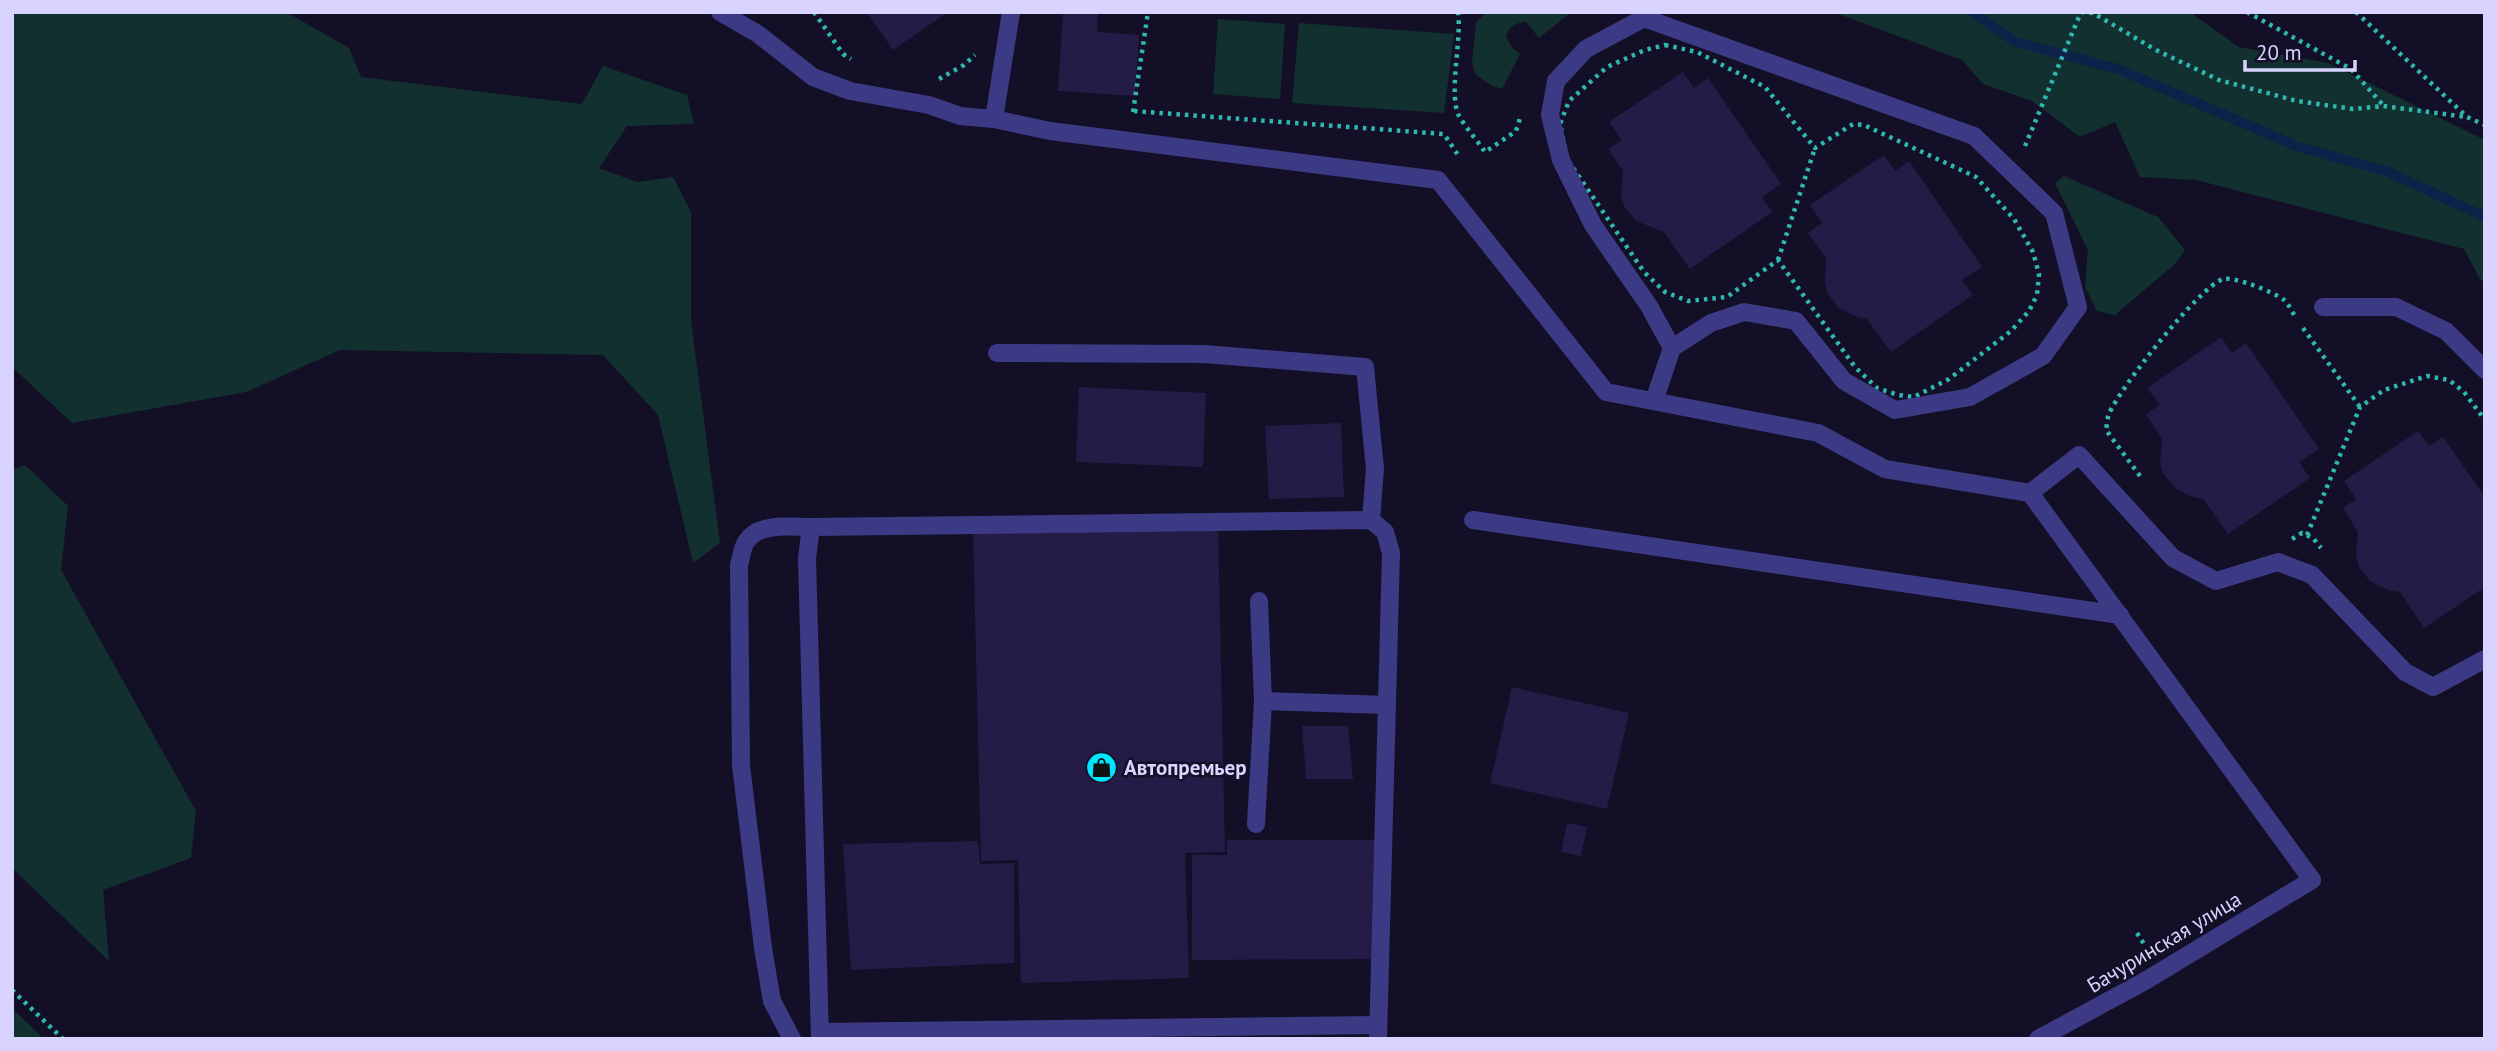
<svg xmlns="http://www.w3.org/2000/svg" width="2497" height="1051" font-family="'PT Sans',sans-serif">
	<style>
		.green { fill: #12302f }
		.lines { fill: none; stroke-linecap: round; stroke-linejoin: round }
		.stream { stroke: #0c2248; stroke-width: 10 }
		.building { fill: #241b47 }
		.path { stroke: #2fb8b0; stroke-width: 4.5; stroke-dasharray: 3.5 5; stroke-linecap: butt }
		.lane { stroke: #3d3a85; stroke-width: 18 }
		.street { stroke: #3d3a85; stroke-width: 18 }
		.labels { text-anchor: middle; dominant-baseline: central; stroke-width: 5; stroke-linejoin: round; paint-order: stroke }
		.poi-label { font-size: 21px; font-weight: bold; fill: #d9d4ff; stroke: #130f26; text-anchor: start }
		.street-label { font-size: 21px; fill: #d9d4ff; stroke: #130f26 }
	</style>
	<rect width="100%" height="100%" fill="#130f26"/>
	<g class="green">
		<polygon points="12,12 286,12 349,48 361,77 582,104 603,66 687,95 694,124 627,126 599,168 637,182 673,177 691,212 691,321 720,543 693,563 658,415 603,355 340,350 246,392 72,423 12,367"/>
		<path d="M1486,12h84v1l-31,25 -13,-16c-11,1 -17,4 -20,15l6,10 8,7 -18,35 -10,-3 -16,-11 -4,-12 4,-40z"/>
		<polygon points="1833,12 2190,12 2239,47 2328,63 2485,140 2485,282 2480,279 2464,249 2196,180 2140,177 2115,122 2080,137 2032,101 1983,84 1962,60"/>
		<polygon points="1218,19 1285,24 1280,99 1213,94"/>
		<polygon points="1299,23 1454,34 1444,113 1292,103"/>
		<polygon points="2064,176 2158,217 2185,250 2176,263 2115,315 2097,311 2085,287 2088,250 2055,183"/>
		<polygon points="25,465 68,506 61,570 196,811 191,858 103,890 109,961 12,868 12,470"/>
		<polygon points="12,1008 44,1039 12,1039"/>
	</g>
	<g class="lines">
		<polyline class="stream" points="1972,12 2016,42 2118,69 2299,147 2386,171 2485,217"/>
	</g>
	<g class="building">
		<polygon points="867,12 948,12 893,50"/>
		<polygon points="1063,12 1098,12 1097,32 1139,35 1135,96 1058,91"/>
		<polygon points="1683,72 1694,88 1708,78 1781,184 1762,197 1772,212 1690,269 1664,232 1636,221 1624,206 1621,195 1623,171 1608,149 1622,140 1609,122"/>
		<polygon points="1884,155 1895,171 1909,161 1982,267 1962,280 1973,295 1891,352 1867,319 1857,317 1839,308 1828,294 1825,283 1826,258 1808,233 1822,223 1810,205"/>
		<polygon points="2221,337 2232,353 2246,343 2319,449 2299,462 2310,478 2228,534 2203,499 2192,497 2175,488 2163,473 2160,463 2162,439 2146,414 2160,405 2147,388"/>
		<polygon points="1079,387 1206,393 1203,467 1076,462"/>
		<polygon points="1341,423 1344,497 1269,499 1265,426"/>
		<polygon points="2418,431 2429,446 2443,437 2485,497 2485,587 2424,628 2400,592 2388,590 2370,581 2359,567 2356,556 2358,532 2343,508 2356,499 2344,481"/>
		<polygon points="1218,525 1225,852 1185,853 1189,978 1021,983 1018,860 981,861 973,531"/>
		<polygon points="1512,687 1629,713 1607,809 1490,783"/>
		<polygon points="1302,726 1348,726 1353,779 1306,779"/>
		<polygon points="1567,823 1587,827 1581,856 1561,852"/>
		<polygon points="1227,840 1375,840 1375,959 1192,960 1192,855 1227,855"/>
		<polygon points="978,841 980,864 1014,863 1014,963 851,970 843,844"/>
	</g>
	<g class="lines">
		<g class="path">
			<polyline points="814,12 843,54 851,59"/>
			<path d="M1458,12c4,28 -10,82 1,104 7,12 18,24 26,36l31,-21 5,-16"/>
			<polyline points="2081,12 2093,13 2156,50 2219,80 2297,101 2353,109 2383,106 2467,117"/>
			<polyline points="2247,12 2351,69 2383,105"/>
			<polyline points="2356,12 2467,117 2485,125"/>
			<polygon points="1665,45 1697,52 1765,87 1815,148 1853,124 1864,125 1976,177 2014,219 2033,252 2039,274 2037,295 2029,311 2011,331 1949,379 1914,397 1898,395 1877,388 1855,367 1778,260 1727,297 1688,301 1665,292 1644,272 1567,159 1560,124 1569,101 1607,67 1645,50"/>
			<polyline points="939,79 964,65 975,55"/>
			<polyline points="1134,111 1444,134 1460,158"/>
			<polyline points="1133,112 1148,12"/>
			<polyline points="2025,146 2081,12"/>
			<polyline points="1778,260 1815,148"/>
			<polyline points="2303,328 2360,407"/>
			<path d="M2140,476l-34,-46c1,-5 1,-11 3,-16 10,-25 90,-127 114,-135 11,-3 53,14 61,21 5,4 8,12 12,18"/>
			<polyline points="2307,535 2360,407 2384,390 2427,376 2449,380 2464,392 2485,420"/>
			<polyline points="2292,539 2302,533 2313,538 2321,548"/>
			<polyline points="2137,933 2146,947"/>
			<polyline points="12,990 63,1039"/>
		</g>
		<g class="lane">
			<polyline points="720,12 758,34 813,77 850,91 929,105 960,116 994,119 1050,131 1438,180 1606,392 1818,433 1885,469 2030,493 2312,880"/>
			<polyline points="994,119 1011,12"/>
			<polyline points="2323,307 2396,307 2446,331 2485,370"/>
			<polyline points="997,353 1204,354 1365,367 1375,469 1371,520"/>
			<polyline points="1654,401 1672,348 1649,306 1593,225 1561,160 1550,115 1556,81 1586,49 1644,18 1974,136 2054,213 2078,307 2043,356 1970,397 1895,410 1844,381 1796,321 1744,312 1711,323 1672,348"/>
			<polyline points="2030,493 2079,455 2173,558 2216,581 2278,562 2312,575 2405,672 2433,687 2485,659"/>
			<polyline points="1473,520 2120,615"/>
			<polyline points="1263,701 1387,705"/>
			<polyline points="1256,824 1263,701 1259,601"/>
			<polyline points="820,1032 1377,1025"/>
			<path d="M792,1039l-20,-38 -9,-53 -22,-183 -2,-200c2,-7 3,-17 7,-23 12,-20 45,-15 65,-15"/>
			<polyline points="820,1039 807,558 811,527 1371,520 1385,532 1391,553 1378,1039"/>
		</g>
		<polyline class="street" points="2038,1039 2145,981 2312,880"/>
	</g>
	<defs>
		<symbol id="shop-disc" viewBox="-11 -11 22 22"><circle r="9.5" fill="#00e5ff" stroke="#130f26"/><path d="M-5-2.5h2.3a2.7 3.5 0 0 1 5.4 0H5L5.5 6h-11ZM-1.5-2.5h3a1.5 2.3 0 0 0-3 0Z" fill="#111"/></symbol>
	</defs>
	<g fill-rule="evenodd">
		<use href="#shop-disc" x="1084" y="750" width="35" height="35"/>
	</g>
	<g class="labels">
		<g class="poi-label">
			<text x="1124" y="767">Автопремьер</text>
		</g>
		<g class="street-label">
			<text transform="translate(2164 942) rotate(-31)">Бачуринская улица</text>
		</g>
	</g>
	<rect width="2497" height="1051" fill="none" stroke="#d9d4ff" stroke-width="28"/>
	<path d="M2245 60v10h110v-10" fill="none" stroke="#d9d4ff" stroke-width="3.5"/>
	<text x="2256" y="60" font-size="21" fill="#d9d4ff" stroke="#130f26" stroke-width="5" paint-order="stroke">20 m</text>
</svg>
